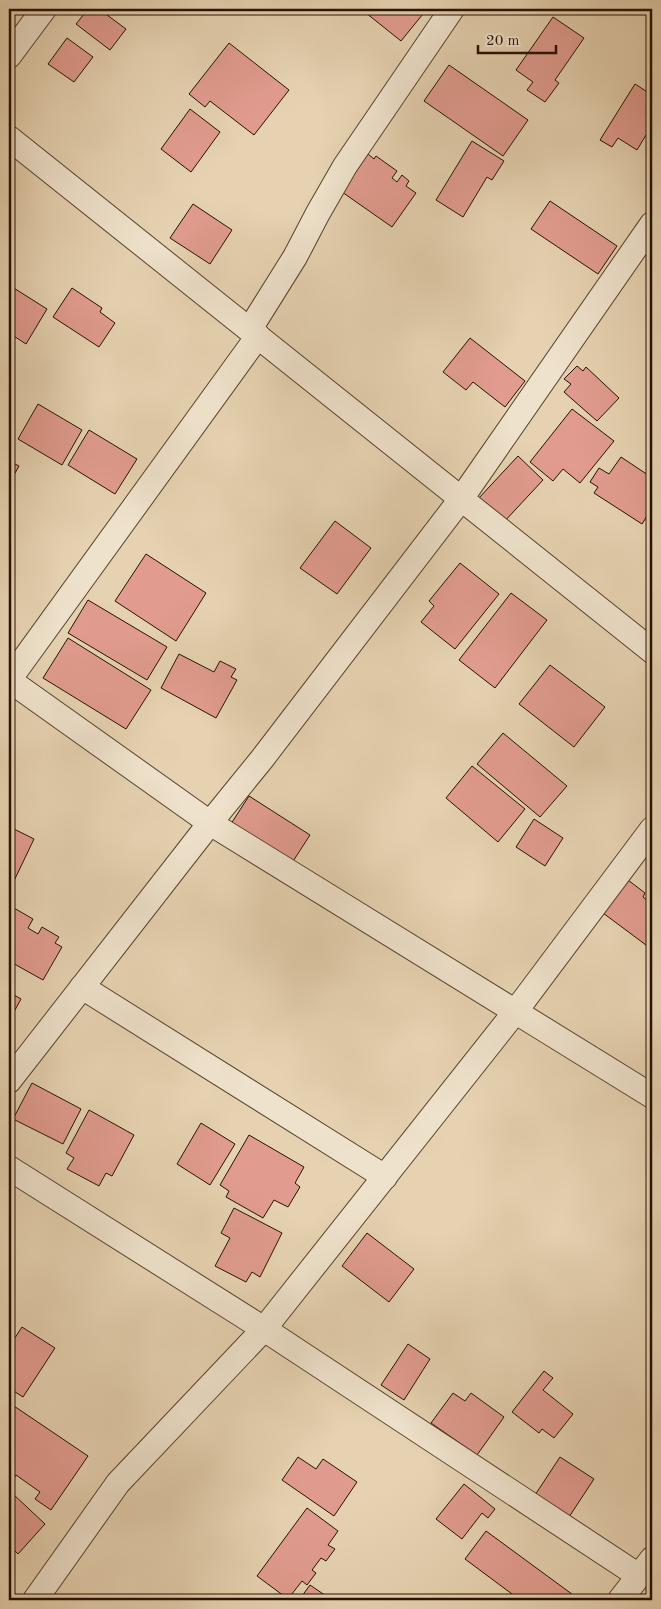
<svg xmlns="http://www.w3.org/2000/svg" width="661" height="1609" font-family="'Old Standard TT',serif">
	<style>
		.building { fill: #e19c8f; stroke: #261200 }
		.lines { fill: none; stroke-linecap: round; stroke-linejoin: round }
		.minor-casing { stroke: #56422c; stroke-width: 26 }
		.minor { stroke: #efe2cc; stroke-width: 24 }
	</style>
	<rect width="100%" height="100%" fill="#e6d2b1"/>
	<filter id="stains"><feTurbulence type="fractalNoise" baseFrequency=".004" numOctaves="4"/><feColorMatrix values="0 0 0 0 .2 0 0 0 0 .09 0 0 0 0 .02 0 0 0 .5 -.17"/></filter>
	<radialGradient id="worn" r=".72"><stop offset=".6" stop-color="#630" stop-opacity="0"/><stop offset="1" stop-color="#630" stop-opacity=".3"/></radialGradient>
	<g class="building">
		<polygon points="88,9 99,9 126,29 110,50 76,24"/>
		<polygon points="361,9 427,9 401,41"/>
		<polygon points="553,17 584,38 555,80 559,83 545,102 527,90 533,82 516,70"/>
		<polygon points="67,38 93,57 74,82 48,64"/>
		<polygon points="229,43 289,90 254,135 210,101 205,107 189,94"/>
		<polygon points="449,65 528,120 503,156 424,101"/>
		<polygon points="635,84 652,95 652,125 637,150 618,138 612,147 600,140"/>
		<polygon points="190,109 220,132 191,172 161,149"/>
		<polygon points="472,141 504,161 492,180 487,177 463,217 436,200"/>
		<polygon points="368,154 374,159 376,156 397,171 392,178 397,182 402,175 409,181 406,186 416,193 392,227 342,192"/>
		<polygon points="550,201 617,246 598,274 531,229"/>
		<polygon points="193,204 232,230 210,264 170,238"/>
		<polygon points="9,285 47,309 26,344 9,333"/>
		<polygon points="72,288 102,308 100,312 115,323 99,347 53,317"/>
		<polygon points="470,338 525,381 505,407 473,382 466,390 443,372"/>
		<polygon points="577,366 583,371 586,367 619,398 597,421 564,392 571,384 564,379"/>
		<polygon points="38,404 82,430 62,465 18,439"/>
		<polygon points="572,409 614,441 580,483 563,469 553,481 530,462"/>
		<polygon points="89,430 137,459 115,494 68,465"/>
		<polygon points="518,456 543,480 503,523 478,499"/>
		<polygon points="621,457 651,477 646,485 652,489 652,508 642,524 594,493 598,487 590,482 599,468 609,474"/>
		<polygon points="9,461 19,466 10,482 9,481"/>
		<polygon points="335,521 371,548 337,594 300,568"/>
		<polygon points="146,554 206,593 176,641 115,601"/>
		<polygon points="460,563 499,594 455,649 421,622 434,606 429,601"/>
		<polygon points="511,593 547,620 495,688 459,660"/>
		<polygon points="88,600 167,647 147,680 68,633"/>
		<polygon points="68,638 151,690 126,729 43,678"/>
		<polygon points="179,654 214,672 220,661 236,669 231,677 237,680 216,718 161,688"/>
		<polygon points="550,665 605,707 574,747 519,704"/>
		<polygon points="503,733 567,786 540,817 477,764"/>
		<polygon points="472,766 525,809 498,842 446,798"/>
		<polygon points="249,796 310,835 288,869 227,830"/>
		<polygon points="9,819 14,821 12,828 34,839 12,885 9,883"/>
		<polygon points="534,819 563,838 545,866 516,847"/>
		<polygon points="628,880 645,893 643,897 652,904 652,945 650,948 603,913"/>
		<polygon points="14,908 33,919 28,928 38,934 42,927 59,937 55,943 62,947 43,980 9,961 9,914 10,915"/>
		<polygon points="9,992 21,999 9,1021"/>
		<polygon points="32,1083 81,1109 63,1144 13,1119"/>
		<polygon points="89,1110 134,1135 112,1176 106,1173 99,1186 67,1169 74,1158 66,1153"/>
		<polygon points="201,1123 235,1144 210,1185 177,1164"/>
		<polygon points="249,1135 304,1167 295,1183 300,1187 288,1207 274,1200 263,1218 226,1197 229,1191 220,1185"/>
		<polygon points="234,1208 282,1233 260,1277 252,1272 246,1282 215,1266 230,1238 221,1233"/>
		<polygon points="367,1233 414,1269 389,1302 342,1266"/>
		<polygon points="22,1327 55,1348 23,1397 9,1388 9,1347"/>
		<polygon points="408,1344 430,1359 404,1400 381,1385"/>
		<polygon points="544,1371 553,1378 543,1390 573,1414 554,1438 542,1429 539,1433 512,1412"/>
		<polygon points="453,1393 465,1401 471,1393 504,1417 477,1455 431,1423"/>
		<polygon points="11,1404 88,1456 51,1510 35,1499 40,1492 16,1475 9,1485 9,1407"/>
		<polygon points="298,1457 316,1469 323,1459 357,1482 334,1516 282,1480"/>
		<polygon points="560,1457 594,1479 569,1517 535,1495"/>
		<polygon points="464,1484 495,1509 488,1518 482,1513 462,1539 436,1519"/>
		<polygon points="13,1494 45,1524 18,1554 9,1545 9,1499"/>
		<polygon points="307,1508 338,1531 328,1545 335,1549 326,1561 321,1558 312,1570 316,1573 307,1585 302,1581 288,1599 257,1576"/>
		<polygon points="486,1531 580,1600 520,1600 465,1559"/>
		<polygon points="310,1585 332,1600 299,1600"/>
	</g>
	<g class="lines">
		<defs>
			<g id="minor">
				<polyline points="9,56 44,9"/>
				<polyline points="9,138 652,651"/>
				<polyline points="250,329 295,257 318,213 345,166 452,9"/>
				<polyline points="258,336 9,680 210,823 652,1096"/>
				<polyline points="82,987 385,1177"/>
				<polyline points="9,1081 210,823 262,759 461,499 652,224"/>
				<polyline points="9,1168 264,1329 639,1576"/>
				<polyline points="35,1600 118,1483 264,1329 515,1012 652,829"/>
				<polyline points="620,1600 652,1559"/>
			</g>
		</defs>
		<use href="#minor" class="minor-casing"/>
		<use href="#minor" class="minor"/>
	</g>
	<rect width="661" height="1609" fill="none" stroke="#e6d2b1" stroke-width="30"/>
	<rect x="10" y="10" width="641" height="1589" fill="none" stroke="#261200" stroke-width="2.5"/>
	<rect x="15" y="15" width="631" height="1579" fill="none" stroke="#261200"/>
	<path d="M478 45v8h78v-8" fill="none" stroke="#261200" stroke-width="2.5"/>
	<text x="486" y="45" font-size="15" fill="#261200" stroke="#efe2cc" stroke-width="4" paint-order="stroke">20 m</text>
	<rect width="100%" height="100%" filter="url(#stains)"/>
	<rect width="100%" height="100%" fill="url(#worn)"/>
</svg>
